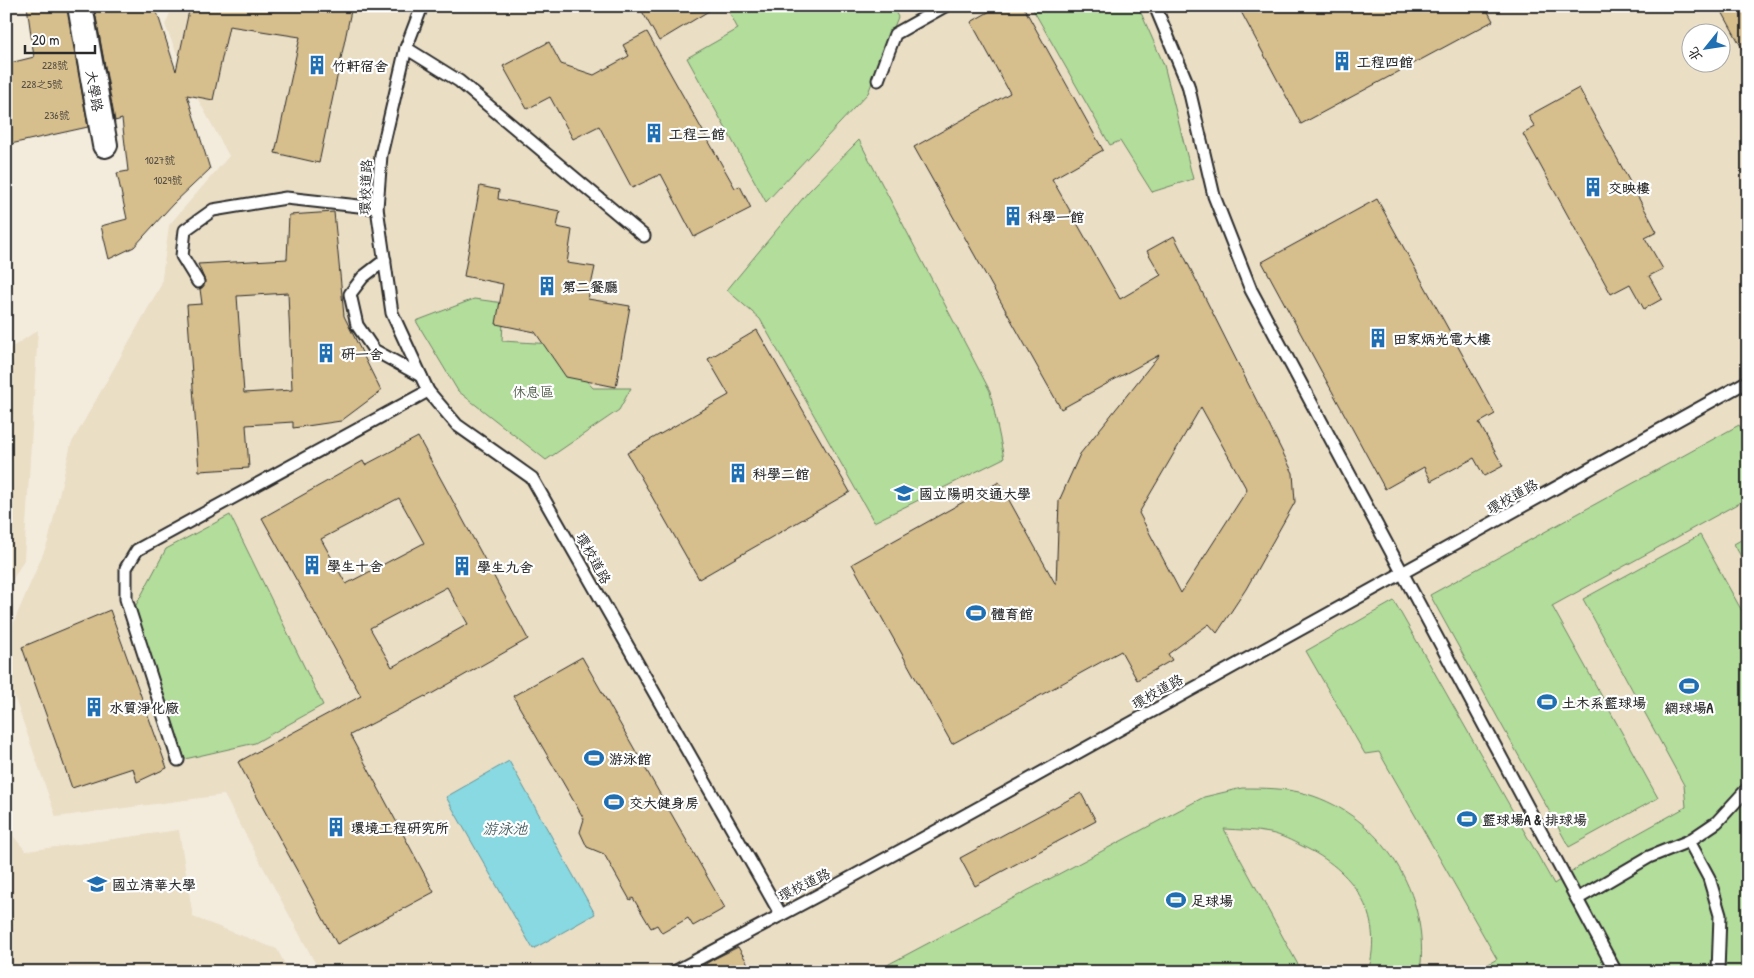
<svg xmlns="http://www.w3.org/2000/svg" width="1754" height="978" font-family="'Patrick Hand','LXGW WenKai TC',sans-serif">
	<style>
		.built { fill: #eadec5; fill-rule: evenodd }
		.green { fill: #b2dd9b; stroke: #6e8463 }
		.water { fill: #88d9e1; stroke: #639398 }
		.building { fill: #d6be8d; stroke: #2b2b2b; fill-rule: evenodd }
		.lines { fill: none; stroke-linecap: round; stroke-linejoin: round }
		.lane-casing { stroke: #2b2b2b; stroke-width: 15 }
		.street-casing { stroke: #2b2b2b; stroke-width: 28 }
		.lane { stroke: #fff; stroke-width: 11 }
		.street { stroke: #fff; stroke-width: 24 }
		.labels { text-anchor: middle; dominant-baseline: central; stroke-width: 4.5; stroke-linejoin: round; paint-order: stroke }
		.number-label { font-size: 11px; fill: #565044 }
		.poi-label { font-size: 14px; font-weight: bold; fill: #2b2b2b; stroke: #fff; text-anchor: start }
		.street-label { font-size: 14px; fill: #2b2b2b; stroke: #fff }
		.park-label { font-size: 14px; fill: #54604d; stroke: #fff }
		.water-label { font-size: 15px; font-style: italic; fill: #475f62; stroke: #fff }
	</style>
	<rect width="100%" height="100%" fill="#f3ecdd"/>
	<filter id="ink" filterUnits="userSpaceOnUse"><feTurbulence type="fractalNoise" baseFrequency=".02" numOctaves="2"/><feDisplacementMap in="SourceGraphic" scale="10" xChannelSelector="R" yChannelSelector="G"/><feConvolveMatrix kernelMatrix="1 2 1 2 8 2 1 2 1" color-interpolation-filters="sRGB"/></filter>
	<g filter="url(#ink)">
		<g class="built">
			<path d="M173,6h1575v966h-1428l-96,-177 -168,22 -50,-144v-33l42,-98 23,-98 90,-159 8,-60 60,-69 -40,-73 -24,-58zM1692,32h30v30h-30z"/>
			<polygon points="38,330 24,560 6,591 6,351"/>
			<polygon points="6,824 8,830 26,851 179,830 193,917 277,949 289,972 6,972"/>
		</g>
		<g class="green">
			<polygon points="726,6 892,6 898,17 868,93 766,202 687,58 738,29"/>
			<polygon points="1031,6 1138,6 1164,65 1193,179 1152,192 1120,141 1110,145"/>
			<polygon points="859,140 990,391 1004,458 874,522 760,319 727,290 808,192"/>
			<polygon points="474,299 504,303 502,341 553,344 593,388 631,388 619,410 546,460 458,391 416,321"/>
			<polygon points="1739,425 1748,441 1748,498 1552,606 1658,798 1569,847 1430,595"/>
			<polygon points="230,515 323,705 255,743 185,759 135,607 166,549"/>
			<polygon points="1700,535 1748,622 1748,972 1475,972 1497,959 1379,752 1365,754 1306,651 1394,601 1554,884 1583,864 1686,807 1684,785 1583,599"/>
			<polygon points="1748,536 1748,569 1734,544"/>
			<path d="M1242,788c22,0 44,0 65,6 75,22 124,101 113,178h-52c17,-58 -15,-102 -66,-126 -10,-5 -21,-11 -32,-13 -15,-3 -31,-3 -46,-4l78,143h-422l9,-8 315,-167z"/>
		</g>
		<polygon class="water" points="509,761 595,914 533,949 446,797"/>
		<g class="building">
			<polygon points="27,6 67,6 88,127 6,145 6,64 34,57"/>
			<polygon points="94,6 155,6 176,71 190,6 352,6 319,163 275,153 300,37 229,26 213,100 187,95 210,169 173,204 134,247 109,259 101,226 127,219 117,173 128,171 122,119 115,121"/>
			<polygon points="639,6 717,6 659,41"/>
			<path d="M999,6h24l80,144 -51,29 68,120 41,-24 -14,-24 27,-15 119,237 2,29 -49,87 -29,44 -8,-9 -41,30 4,6 -35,20 -16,-29 -169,93 -100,-180 147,-82 57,103 3,-84 21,-47 79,-99 -98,54 -147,-262 96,-54 -39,-71zM1201,407l46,83 -66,103 -42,-80z"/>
			<polygon points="1238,6 1485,6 1493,21 1301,124"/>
			<polygon points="1719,6 1748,6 1748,59"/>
			<polygon points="647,32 735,188 740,186 751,208 694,237 661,174 632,188 599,126 573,139 550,97 527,109 503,66 549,42 561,64 594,75 629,56 623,45"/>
			<polygon points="1579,88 1657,232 1645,238 1663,269 1649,276 1662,299 1644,309 1630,284 1611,294 1523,134 1535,127 1528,116"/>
			<polygon points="480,186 499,190 498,199 560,211 557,227 572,230 567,263 595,267 588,299 630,306 616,387 566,377 535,332 496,324 503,284 464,276"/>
			<polygon points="1377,199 1495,414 1479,423 1503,466 1484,476 1474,458 1431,481 1424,467 1385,489 1262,262"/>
			<path d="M334,212l10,104 37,75 -40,30 -48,7v-6l-47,3 3,43 -50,3 -12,-166 15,-1 -2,-15 5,-8 -7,-17 89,-5 2,-44zM288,293l4,97 -48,3 -7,-97z"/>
			<polygon points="757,330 850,492 699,579 627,453 729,395 708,359"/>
			<path d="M418,437l110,202 -102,58 -1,-1 -75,39 84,157 -97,52 -99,-182 123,-66 -99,-178 101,-57 2,4zM399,498l25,45 -78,41 -25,-45zM447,587l21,37 -76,43 -22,-39z"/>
			<polygon points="110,610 167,768 137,782 133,768 72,788 22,647"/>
			<polygon points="582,657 725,908 693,926 688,918 662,933 657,925 651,928 633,898 630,900 604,854 587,847 580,832 584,819 513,696"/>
			<polygon points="1081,793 1096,821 975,886 960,858"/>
			<polygon points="738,947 753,972 693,972 712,960"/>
		</g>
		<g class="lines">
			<defs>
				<g id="lane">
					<path d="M422,6l-16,42 -25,107 -4,53 15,105 36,78 29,34 75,53 249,437c125,-66 247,-135 370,-203 199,-111 398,-219 597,-331"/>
					<polyline points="1155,6 1188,85 1214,196 1251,290 1616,972"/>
					<polyline points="406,48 459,81 644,236"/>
					<polyline points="878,80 895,34 945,6"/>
					<polyline points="385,260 363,277 350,294 357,325 374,350 421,376"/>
					<polyline points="198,282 182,256 185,230 213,210 286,198 377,208"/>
					<polyline points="178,760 126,599 126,568 137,550 428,391"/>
					<polyline points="1577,899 1649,857 1689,841"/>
					<polyline points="674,972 781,915"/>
					<polyline points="1718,972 1720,915 1709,878 1689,841 1717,822 1748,788"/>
				</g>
				<polyline id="street" points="80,6 105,145"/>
			</defs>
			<use href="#lane" class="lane-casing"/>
			<use href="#street" class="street-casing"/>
			<use href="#lane" class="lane"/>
			<use href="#street" class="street"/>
		</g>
	</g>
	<defs>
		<symbol id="building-bare" viewBox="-9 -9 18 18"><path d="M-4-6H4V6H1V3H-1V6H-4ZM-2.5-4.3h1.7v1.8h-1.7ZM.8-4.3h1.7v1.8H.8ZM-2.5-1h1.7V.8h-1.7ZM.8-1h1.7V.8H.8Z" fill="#1f6fb2" stroke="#fff" stroke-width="2.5" paint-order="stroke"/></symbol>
		<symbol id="university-bare" viewBox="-9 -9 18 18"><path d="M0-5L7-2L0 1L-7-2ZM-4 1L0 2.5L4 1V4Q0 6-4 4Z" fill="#1f6fb2" stroke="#fff" stroke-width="2.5" paint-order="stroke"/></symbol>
		<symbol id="stadium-bare" viewBox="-9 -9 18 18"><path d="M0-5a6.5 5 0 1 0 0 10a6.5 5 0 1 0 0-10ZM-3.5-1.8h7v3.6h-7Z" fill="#1f6fb2" stroke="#fff" stroke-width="2.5" paint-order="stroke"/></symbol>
	</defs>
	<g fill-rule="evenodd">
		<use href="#building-bare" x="1328" y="47" width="28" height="28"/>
		<use href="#building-bare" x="303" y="51" width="28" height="28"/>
		<use href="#building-bare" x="640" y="119" width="28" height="28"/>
		<use href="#building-bare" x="1579" y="173" width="28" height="28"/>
		<use href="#building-bare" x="999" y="202" width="28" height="28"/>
		<use href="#building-bare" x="533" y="272" width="28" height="28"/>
		<use href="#building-bare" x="1364" y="324" width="28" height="28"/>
		<use href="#building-bare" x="312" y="339" width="28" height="28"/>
		<use href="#building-bare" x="724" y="459" width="28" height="28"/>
		<use href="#university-bare" x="890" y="479" width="28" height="28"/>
		<use href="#building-bare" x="298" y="551" width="28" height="28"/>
		<use href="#building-bare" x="448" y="552" width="28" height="28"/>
		<use href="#stadium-bare" x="962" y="599" width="28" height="28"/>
		<use href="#stadium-bare" x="1675" y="672" width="28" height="28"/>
		<use href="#stadium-bare" x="1533" y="688" width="28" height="28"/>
		<use href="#building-bare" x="80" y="693" width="28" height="28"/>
		<use href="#stadium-bare" x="580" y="744" width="28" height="28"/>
		<use href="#stadium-bare" x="600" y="788" width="28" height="28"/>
		<use href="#stadium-bare" x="1453" y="805" width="28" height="28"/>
		<use href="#building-bare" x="322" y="813" width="28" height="28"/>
		<use href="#university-bare" x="83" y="870" width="28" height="28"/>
		<use href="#stadium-bare" x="1162" y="886" width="28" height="28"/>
	</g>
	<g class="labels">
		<g class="number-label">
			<text x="55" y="65">228號</text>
			<text x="42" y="84">228之5號</text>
			<text x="57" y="115">236號</text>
			<text x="160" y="160">1027號</text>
			<text x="168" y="180">1029號</text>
		</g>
		<g class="poi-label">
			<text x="1357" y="61">工程四館</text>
			<text x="332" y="65">竹軒宿舍</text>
			<text x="669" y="133">工程二館</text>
			<text x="1608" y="187">交映樓</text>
			<text x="1028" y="216">科學一館</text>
			<text x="562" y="286">第二餐廳</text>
			<text x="1393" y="338">田家炳光電大樓</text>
			<text x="341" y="353">研一舍</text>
			<text x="753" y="473">科學二館</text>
			<text x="919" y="493">國立陽明交通大學</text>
			<text x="327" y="565">學生十舍</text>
			<text x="477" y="566">學生九舍</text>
			<text x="991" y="613">體育館</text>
			<text x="1562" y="702">土木系籃球場</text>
			<text x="109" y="707">水質淨化廠</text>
			<text x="1689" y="707" text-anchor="middle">網球場A</text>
			<text x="609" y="758">游泳館</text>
			<text x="629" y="802">交大健身房</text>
			<text x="1482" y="819">籃球場A &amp; 排球場</text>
			<text x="351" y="827">環境工程研究所</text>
			<text x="112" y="884">國立清華大學</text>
			<text x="1191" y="900">足球場</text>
		</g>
		<g class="street-label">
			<text transform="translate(95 91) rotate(80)">大學路</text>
			<text transform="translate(365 187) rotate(-88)">環校道路</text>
			<text transform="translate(1512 496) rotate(-29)">環校道路</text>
			<text transform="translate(594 558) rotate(61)">環校道路</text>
			<text transform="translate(1157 691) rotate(-29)">環校道路</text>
			<text transform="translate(804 884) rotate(-26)">環校道路</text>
		</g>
		<g class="park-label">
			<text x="533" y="391">休息區</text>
		</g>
		<g class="water-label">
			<text x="505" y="828">游泳池</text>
		</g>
	</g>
	<rect width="1754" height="978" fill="none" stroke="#fff" stroke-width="25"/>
	<rect x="12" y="12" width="1729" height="953" fill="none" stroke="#2b2b2b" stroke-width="2" filter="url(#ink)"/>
	<g transform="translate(1706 48) rotate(240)"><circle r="24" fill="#ffffff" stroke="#aaaaaa"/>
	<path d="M0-4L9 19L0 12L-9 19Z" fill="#1f6fb2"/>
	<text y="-8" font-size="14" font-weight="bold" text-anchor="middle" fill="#2b2b2b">北</text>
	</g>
	<path d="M25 45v8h70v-8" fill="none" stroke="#2b2b2b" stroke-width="2.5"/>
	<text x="32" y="45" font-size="15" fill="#2b2b2b" stroke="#ffffff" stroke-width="4" paint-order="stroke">20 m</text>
</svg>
